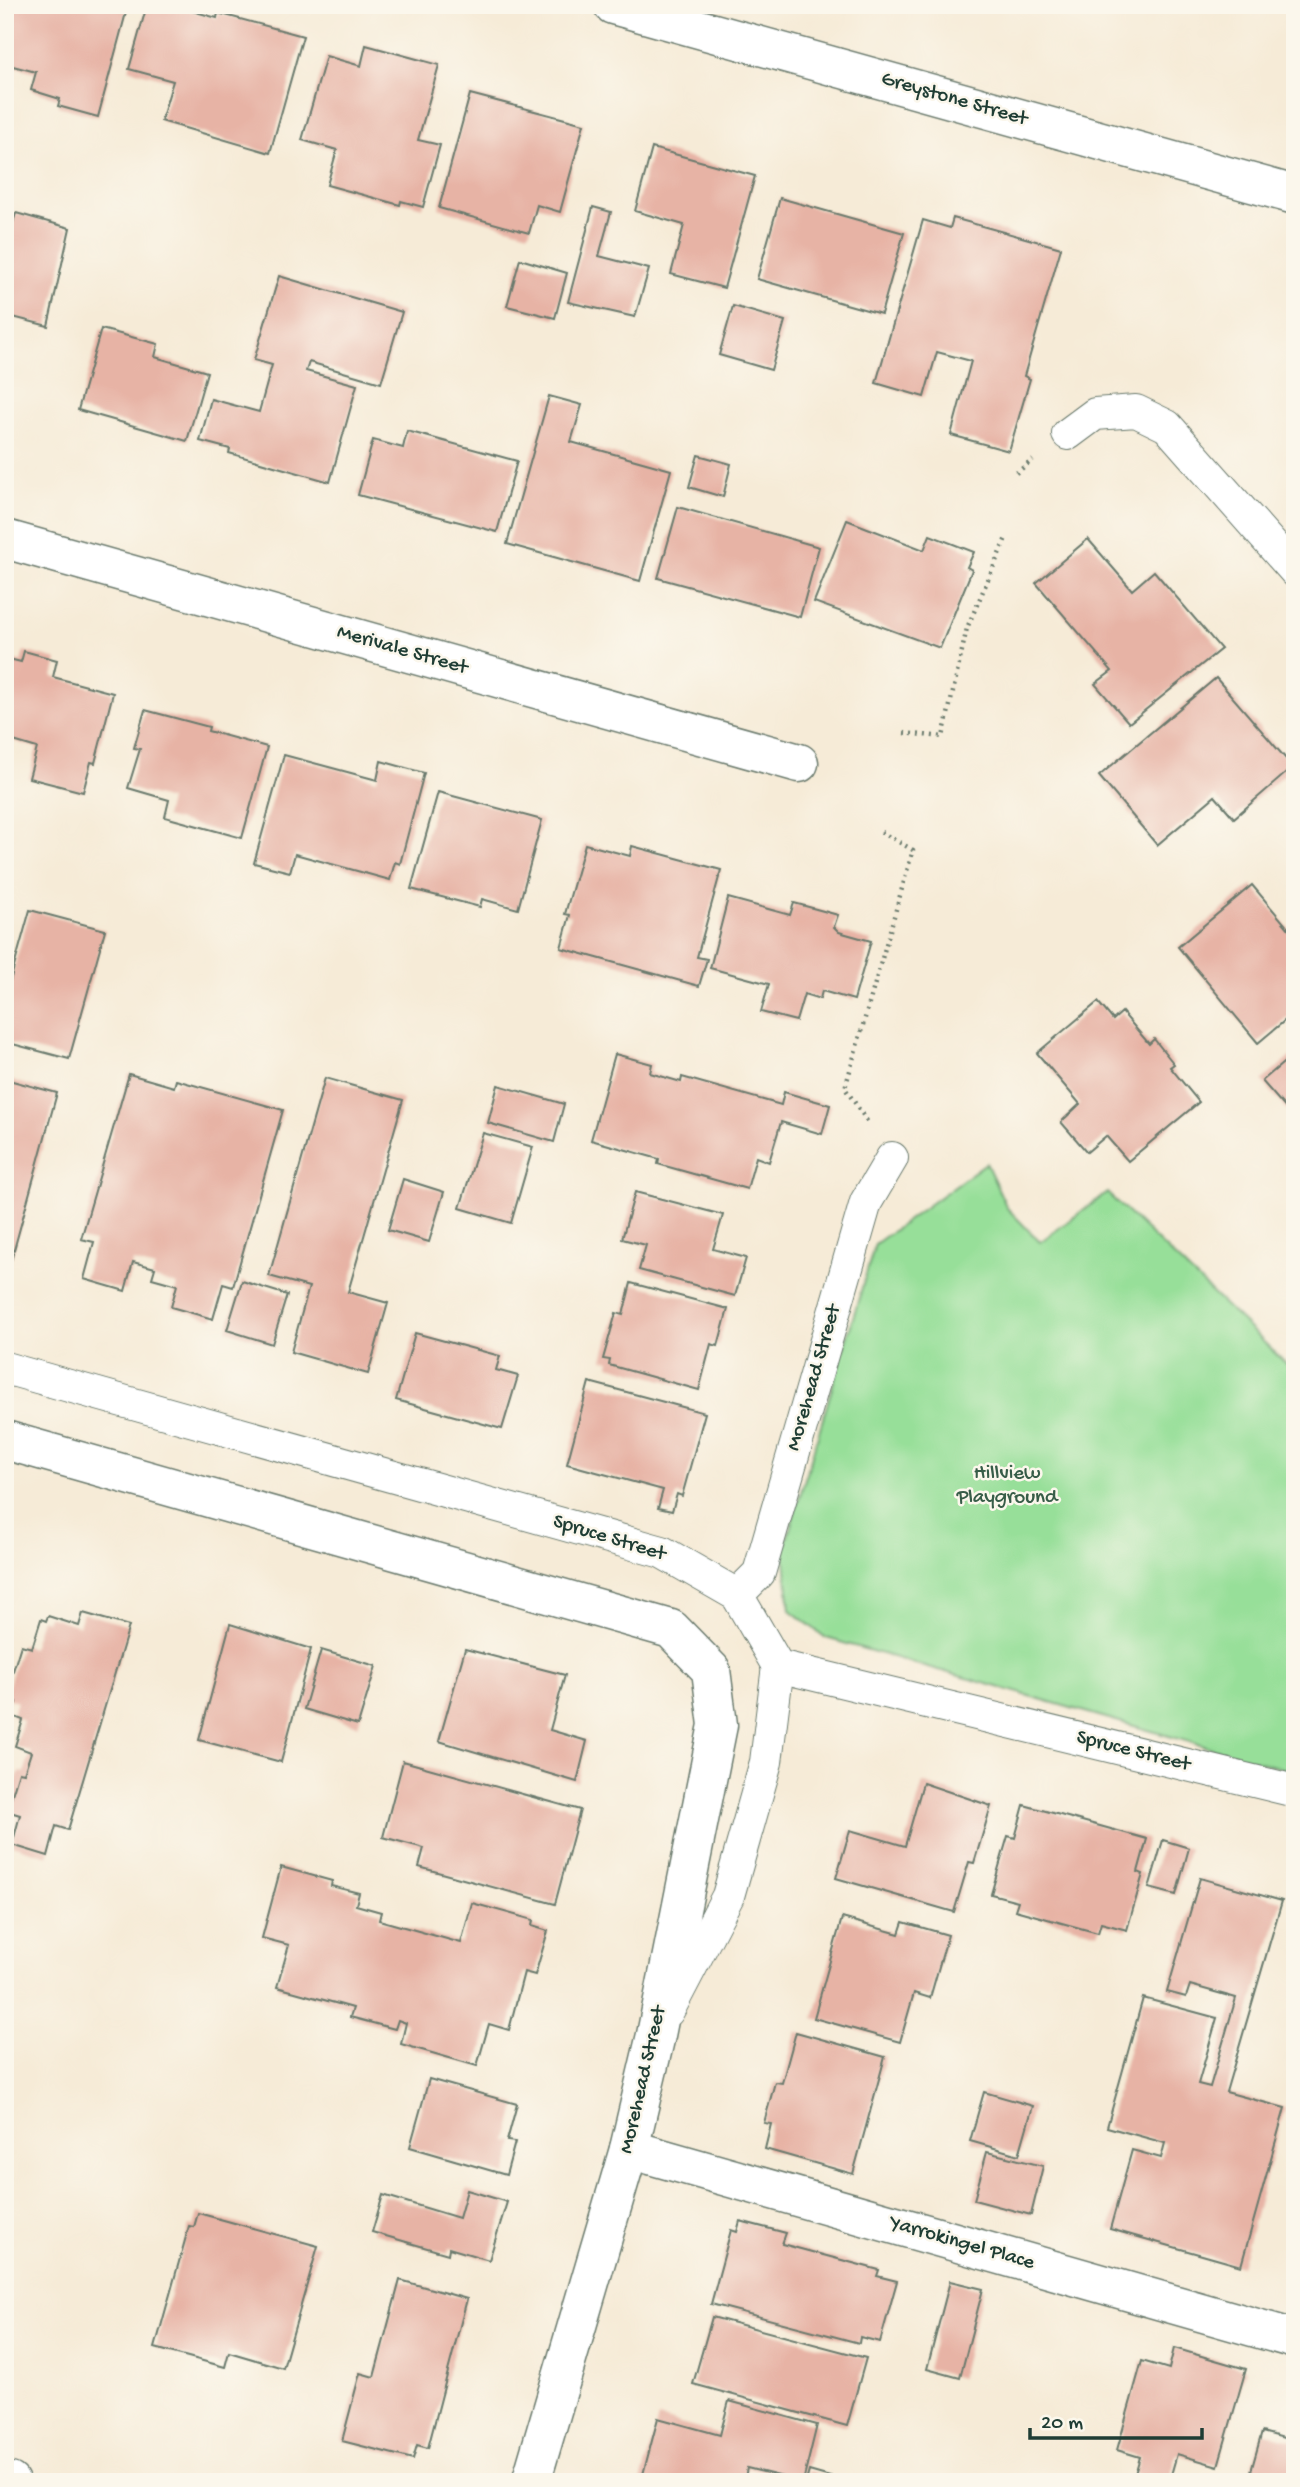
<svg xmlns="http://www.w3.org/2000/svg" width="1300" height="2487" font-family="'Gochi Hand',sans-serif">
	<style>
		.green { fill: #97df99; stroke: #5b8e66; stroke-width: 2 }
		.building { fill: #e7b3a5 }
		.lines { fill: none; stroke-linecap: round; stroke-linejoin: round }
		.lane-casing { stroke: #6a7a6d; stroke-width: 34 }
		.street-casing { stroke: #6a7a6d; stroke-width: 41 }
		.path { stroke: #6a7a6d; stroke-width: 4.5; stroke-dasharray: 2 5; stroke-linecap: butt }
		.lane { stroke: #fff; stroke-width: 32 }
		.street { stroke: #fff; stroke-width: 38 }
		.labels { text-anchor: middle; dominant-baseline: central; stroke-width: 5; stroke-linejoin: round; paint-order: stroke }
		.street-label { font-size: 21px; fill: #1f3d34; stroke: #fbf7ec }
		.park-label { font-size: 21px; fill: #375d48; stroke: #fbf7ec }
	</style>
	<rect width="100%" height="100%" fill="#fbf7ec"/>
	<filter id="ink" filterUnits="userSpaceOnUse"><feTurbulence type="fractalNoise" baseFrequency=".0143" numOctaves="2"/><feDisplacementMap in="SourceGraphic" scale="14" xChannelSelector="R" yChannelSelector="G"/><feConvolveMatrix kernelMatrix="1 2 1 2 8 2 1 2 1" color-interpolation-filters="sRGB"/></filter>
	<filter id="wash" filterUnits="userSpaceOnUse"><feTurbulence type="fractalNoise" baseFrequency=".00686" numOctaves="4" result="noise"/><feDisplacementMap in="SourceGraphic" scale="28" xChannelSelector="R" yChannelSelector="G"/><feGaussianBlur stdDeviation="1.57" result="paint"/><feColorMatrix in="noise" values="0 0 0 0 0 0 0 0 0 0 0 0 0 0 0 0 0 1.4 0 .05"/><feComposite in="paint" operator="in"/></filter>
	<g filter="url(#wash)">
		<rect width="100%" height="100%" fill="#f6ebd7"/>
		<polygon class="green" points="986,1163 1007,1208 1040,1242 1107,1193 1295,1372 1295,1772 826,1638 790,1610 784,1549 875,1244"/>
		<g id="blocks">
			<g class="building">
				<polygon points="5,5 112,5 127,9 98,117 58,106 60,99 31,90 36,72 5,64"/>
				<polygon points="147,5 171,5 217,18 218,13 303,36 270,153 161,121 173,81 129,69"/>
				<polygon points="1101,5 1129,5 1127,13"/>
				<polygon points="366,45 439,65 418,140 440,145 423,207 401,201 400,205 327,185 337,150 302,140 326,56 361,66"/>
				<polygon points="470,94 584,124 560,212 537,205 529,233 439,208"/>
				<polygon points="652,148 755,176 724,288 671,274 684,225 635,211"/>
				<polygon points="780,198 904,233 881,314 757,279"/>
				<polygon points="593,207 611,212 599,256 649,269 635,317 568,302"/>
				<polygon points="16,213 70,228 48,326 5,315 5,272 9,267 5,266 5,250"/>
				<polygon points="953,218 1061,248 1024,376 1030,379 1009,451 951,435 971,361 937,352 924,397 876,383 923,220 950,228"/>
				<polygon points="520,259 567,273 555,318 507,306"/>
				<polygon points="279,276 402,312 381,383 309,362 306,371 357,385 330,482 229,453 230,449 200,441 211,399 259,412 272,365 254,360"/>
				<polygon points="733,306 785,321 771,370 719,355"/>
				<polygon points="101,329 158,344 155,357 207,372 187,441 78,410"/>
				<polygon points="549,396 582,405 571,442 671,470 640,581 507,544"/>
				<polygon points="407,431 517,461 497,532 358,495 373,440 403,448"/>
				<polygon points="698,455 731,464 723,497 689,487"/>
				<polygon points="678,507 819,547 800,617 658,578"/>
				<polygon points="847,520 924,550 930,535 974,552 967,567 972,570 940,648 814,602"/>
				<polygon points="1088,539 1132,590 1154,571 1221,649 1129,723 1095,684 1112,671 1036,583"/>
				<polygon points="24,651 57,660 53,677 113,693 95,763 91,762 83,792 29,778 37,748 10,740 5,753 5,658 21,662"/>
				<polygon points="1216,678 1293,767 1234,818 1215,796 1157,845 1099,776"/>
				<polygon points="145,710 209,727 208,731 267,747 242,838 165,817 169,800 128,788 140,749 134,748"/>
				<polygon points="284,755 377,780 381,761 424,773 400,864 395,862 390,880 295,854 290,872 254,863"/>
				<polygon points="438,792 542,820 518,909 482,899 480,907 411,889"/>
				<polygon points="585,844 630,856 632,846 721,870 697,957 707,959 699,986 561,948 570,915 565,914"/>
				<polygon points="1252,885 1295,936 1295,1012 1258,1043 1178,947"/>
				<polygon points="728,898 790,915 794,903 838,915 834,927 839,932 871,941 854,1000 822,991 820,999 804,994 796,1021 761,1012 769,984 710,968"/>
				<polygon points="30,910 105,930 69,1059 5,1042 5,999"/>
				<polygon points="1098,1002 1113,1020 1122,1012 1149,1044 1154,1039 1174,1064 1170,1067 1199,1102 1128,1161 1106,1136 1087,1152 1061,1122 1080,1104 1037,1053"/>
				<polygon points="1295,1053 1295,1119 1262,1081"/>
				<polygon points="615,1054 652,1064 650,1073 681,1082 682,1077 781,1105 784,1092 830,1105 822,1134 781,1122 769,1162 756,1157 747,1189 658,1164 659,1159 591,1140"/>
				<polygon points="129,1074 174,1087 176,1080 283,1110 233,1287 223,1284 213,1319 171,1307 177,1285 152,1278 155,1268 133,1262 125,1291 84,1279 94,1242 81,1239"/>
				<polygon points="325,1078 403,1100 348,1292 388,1303 368,1374 291,1352 309,1287 269,1276"/>
				<polygon points="5,1079 57,1093 6,1279 5,1279"/>
				<polygon points="498,1085 564,1104 554,1142 488,1123"/>
				<polygon points="483,1133 533,1147 511,1223 460,1208"/>
				<polygon points="403,1179 444,1192 429,1242 388,1230"/>
				<polygon points="635,1192 723,1215 713,1249 746,1258 735,1296 639,1270 646,1245 622,1239"/>
				<polygon points="242,1281 287,1295 272,1344 227,1330"/>
				<polygon points="631,1283 728,1309 718,1346 711,1344 699,1390 609,1365 610,1360 603,1359 616,1313 623,1315"/>
				<polygon points="415,1333 500,1356 496,1370 518,1376 502,1429 396,1400"/>
				<polygon points="589,1382 705,1413 682,1496 677,1494 672,1511 658,1508 663,1490 567,1464"/>
				<polygon points="83,1613 129,1626 68,1830 56,1826 48,1856 12,1845 20,1815 7,1811 19,1772 24,1773 31,1752 15,1746 23,1720 12,1716 17,1702 5,1697 21,1645 32,1648 41,1619 46,1621 48,1616 79,1626"/>
				<polygon points="230,1624 311,1649 281,1762 199,1740"/>
				<polygon points="465,1649 565,1675 550,1730 587,1741 577,1782 439,1741"/>
				<polygon points="321,1650 376,1666 358,1725 304,1709"/>
				<polygon points="403,1761 580,1810 555,1904 419,1867 424,1848 383,1837"/>
				<polygon points="923,1783 991,1806 974,1863 969,1862 954,1912 836,1878 850,1830 905,1846"/>
				<polygon points="1024,1805 1147,1839 1138,1872 1143,1874 1127,1930 1101,1923 1098,1933 1015,1910 1018,1901 991,1894 1008,1836 1015,1838"/>
				<polygon points="1163,1840 1189,1848 1176,1895 1149,1888"/>
				<polygon points="281,1867 332,1881 331,1886 359,1893 356,1905 381,1912 379,1920 461,1943 472,1903 533,1920 532,1926 548,1931 535,1975 524,1972 509,2030 489,2024 477,2066 401,2044 406,2023 398,2020 395,2029 350,2017 353,2008 277,1987 289,1945 262,1938"/>
				<polygon points="1200,1878 1282,1901 1226,2092 1285,2108 1241,2266 1110,2229 1132,2150 1161,2158 1165,2143 1107,2127 1143,1998 1217,2018 1198,2084 1210,2087 1236,1998 1190,1985 1186,1997 1167,1992"/>
				<polygon points="842,1918 899,1934 903,1922 948,1935 930,1998 914,1993 900,2042 814,2018"/>
				<polygon points="796,2032 885,2057 853,2174 765,2149 771,2124 764,2123 775,2082 782,2083"/>
				<polygon points="429,2079 517,2104 507,2141 515,2142 506,2175 410,2147"/>
				<polygon points="984,2092 1033,2106 1019,2155 970,2141"/>
				<polygon points="987,2152 1043,2166 1031,2215 974,2200"/>
				<polygon points="467,2190 507,2202 489,2260 449,2248 448,2254 372,2232 383,2195 459,2218"/>
				<polygon points="198,2213 318,2246 283,2368 229,2352 225,2367 155,2348 189,2226 194,2227"/>
				<polygon points="740,2221 786,2233 782,2244 879,2270 877,2276 897,2281 880,2342 860,2337 859,2343 711,2304 731,2230 737,2232"/>
				<polygon points="400,2280 467,2299 428,2448 417,2445 413,2459 342,2441 360,2373 374,2377"/>
				<polygon points="950,2281 983,2289 960,2378 927,2369"/>
				<polygon points="712,2317 866,2358 847,2426 693,2384"/>
				<polygon points="1174,2348 1246,2369 1218,2466 1177,2454 1169,2482 1159,2482 1135,2474 1140,2457 1117,2450 1142,2361 1169,2369"/>
				<polygon points="729,2401 817,2425 803,2482 747,2468 744,2482 641,2482 658,2418 720,2435"/>
				<polygon points="1262,2432 1295,2441 1295,2482 1248,2482"/>
				<polygon points="809,2471 844,2481 843,2482 806,2482"/>
			</g>
		</g>
	</g>
	<g filter="url(#ink)">
		<use href="#blocks" fill-opacity="0" stroke="#6a7a6d" stroke-width="2"/>
		<g class="lines">
			<defs>
				<g id="lane">
					<polyline points="1068,434 1095,414 1136,411 1167,426 1295,571"/>
					<polyline points="5,1368 662,1552 737,1595 778,1666 1295,1791"/>
					<polyline points="737,1595 759,1573 866,1202 892,1158"/>
					<polyline points="668,2011 728,1896 766,1762 778,1666"/>
				</g>
				<g id="street">
					<polyline points="613,5 1295,195"/>
					<polyline points="5,539 799,763"/>
					<polyline points="5,1440 671,1629 711,1670 718,1725 656,2035 629,2149 531,2482"/>
					<polyline points="629,2149 1295,2339"/>
					<polyline points="5,2481 10,2482"/>
				</g>
			</defs>
			<use href="#lane" class="lane-casing"/>
			<use href="#street" class="street-casing"/>
			<g class="path">
				<polyline points="1016,473 1033,460"/>
				<polyline points="904,733 943,737 967,628 1006,538"/>
				<polyline points="867,1121 845,1088 913,850 881,832"/>
			</g>
			<use href="#lane" class="lane"/>
			<use href="#street" class="street"/>
		</g>
	</g>
	<g class="labels">
		<g class="street-label">
			<text transform="translate(954 100) rotate(16)">Greystone Street</text>
			<text transform="translate(402 651) rotate(16)">Merivale Street</text>
			<text transform="translate(815 1378) rotate(-74)">Morehead Street</text>
			<text transform="translate(609 1539) rotate(17)">Spruce Street</text>
			<text transform="translate(1133 1752) rotate(14)">Spruce Street</text>
			<text transform="translate(644 2080) rotate(-77)">Morehead Street</text>
			<text transform="translate(962 2244) rotate(16)">Yarrokingel Place</text>
		</g>
		<g class="park-label">
			<text x="1007" y="1474">Hillview<tspan x="1007" dy="24">Playground</tspan></text>
		</g>
	</g>
	<rect width="1300" height="2487" fill="none" stroke="#fbf7ec" stroke-width="28"/>
	<path d="M1030 2428v10h172v-10" fill="none" stroke="#1f3d34" stroke-width="3.5"/>
	<text x="1041" y="2428" font-size="21" fill="#1f3d34" stroke="#fbf7ec" stroke-width="5" paint-order="stroke">20 m</text>
</svg>
